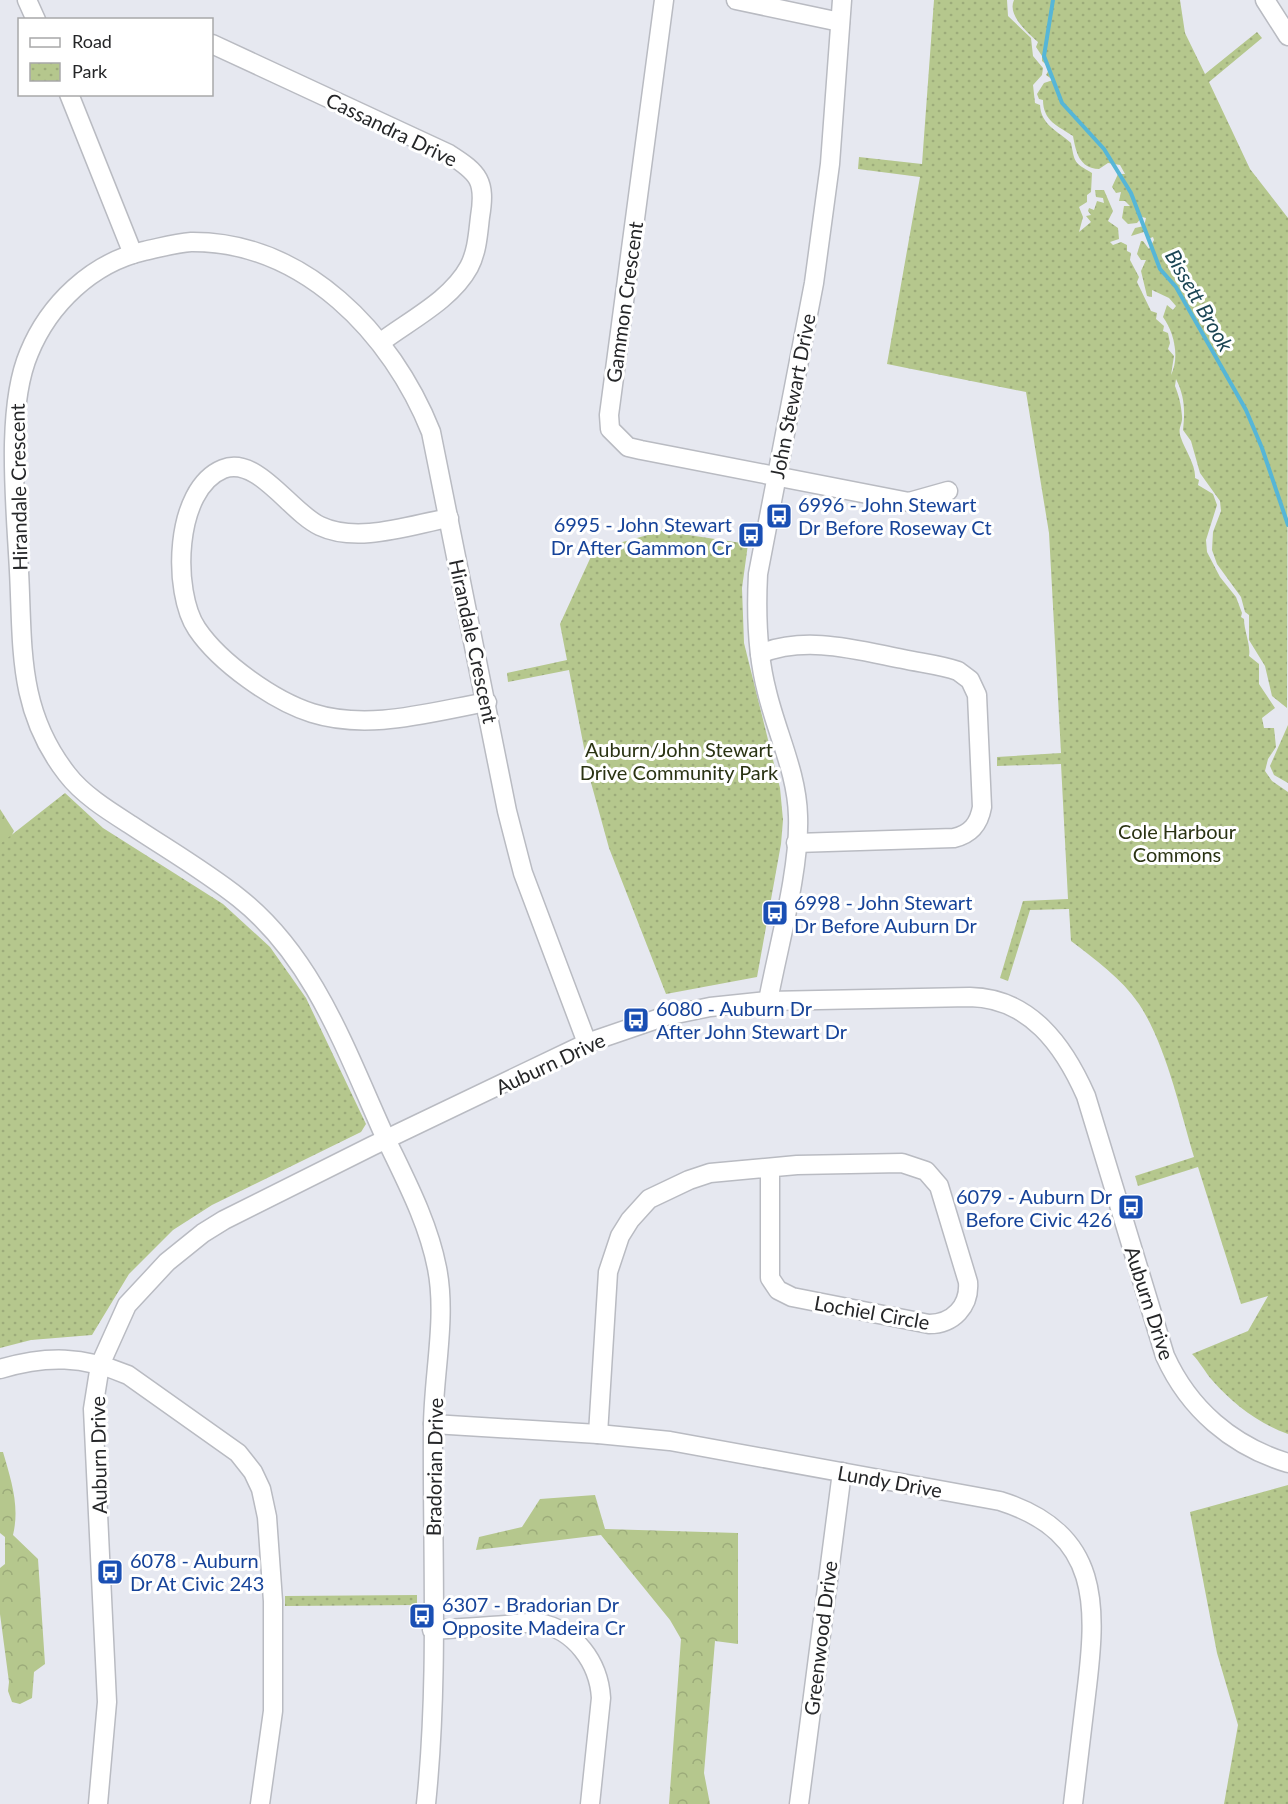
<svg xmlns="http://www.w3.org/2000/svg" width="1288" height="1804" font-family="Lato,sans-serif">
	<style>
		.forest { fill: url(#forest-crowns) }
		.park { fill: url(#park-dots) }
		.lines { fill: none; stroke-linecap: round; stroke-linejoin: round }
		.stream { stroke: #56b6d7; stroke-width: 4 }
		.minor-casing { stroke: #b9bbc2; stroke-width: 21 }
		.minor { stroke: #fff; stroke-width: 18 }
		.labels { text-anchor: middle; dominant-baseline: central; stroke-width: 6; stroke-linejoin: round; paint-order: stroke }
		.street-label { font-size: 20px; fill: #252628; stroke: #fff }
		.transit-label { font-size: 20px; fill: #164399; stroke: #fff; text-anchor: start }
		.park-label { font-size: 20px; fill: #2a3313; stroke: #fff }
		.water-label { font-size: 21px; font-style: italic; fill: #1b4554; stroke: #fff }
	</style>
	<defs>
		<pattern id="forest-crowns" width="20" height="18" patternUnits="userSpaceOnUse" patternTransform="scale(1.5)"><rect width="20" height="18" fill="#b5c78d"/><path d="M2 6a3 3 0 1 1 6 0M12 15a3 3 0 1 1 6 0" fill="none" stroke="#9cab7a"/></pattern>
		<pattern id="park-dots" width="8" height="8" patternUnits="userSpaceOnUse" patternTransform="scale(1.5)"><rect width="8" height="8" fill="#b5c78d"/><path d="M2 2h.1M6 6h.1" fill="none" stroke="#9cab7a" stroke-width="1.8" stroke-linecap="round"/></pattern>
	</defs>
	<rect width="100%" height="100%" fill="#e6e8f0"/>
	<g class="forest">
		<polygon points="0,809 14,831 0,857"/>
		<path d="M0,1452h3c8,28 17,54 10,83l25,24 7,105 -11,8 -2,26 -12,6 -8,-2 -4,-11 1,-9 -9,-68v-46l5,-4v-27l-5,-4z"/>
		<polygon points="595,1495 605,1529 738,1533 738,1644 715,1641 704,1773 710,1804 669,1804 681,1639 670,1620 601,1535 476,1550 479,1537 522,1527 540,1499"/>
	</g>
	<g class="park">
		<path d="M934,0h73l1,16 23,22 2,18 10,12 -1,7 -9,10 2,18 5,2c1,20 18,26 31,38 4,21 3,19 21,30l-1,19 -4,3v7l-8,5 4,10 -4,15 12,-10 -5,-6 5,-1 -3,-4 1,-3 5,2 3,-9 7,2 -1,-5 -7,-1 -1,-7h9l9,21 -5,10 10,7 1,11 -9,3 3,3 8,-3 6,3v6l4,2 -1,7 9,17 -2,5 14,29 6,2 -1,6 8,7 -1,5 5,2 2,10 -2,6 6,7 -3,19c9,-18 3,-43 -8,-58l4,-12 6,5 3,-4 -7,-8 -17,-8v7l-5,-1 -6,-25 5,-11h-5l-4,-6 4,-13h2l6,8 5,-9 -1,-3 -5,2v-5l-4,-2 -13,4 4,-8 9,-2 2,-8 -4,-1 -5,6 -9,1 -6,-6 2,-12h6l-5,-5h-6l2,-9 -5,1 -4,-6 6,-13h7l-5,-9 -12,-2 -9,6c-20,-1 -23,-17 -26,-33 -15,-10 -30,-15 -30,-36l-4,-1 -2,-5 7,-11 9,-3 -7,-5 4,-7 -8,-7v-5l-6,-9 2,-5c-11,-10 -31,-27 -24,-42h166l5,33 20,41 52,-42 5,6 -53,44 41,87 38,49 -1,490 -15,-12 -7,-30 -16,-26v-25l-4,-3 -4,-15 -24,-33 -5,-14 1,-18 8,-21 -1,-10 -20,-28 -9,-32 -8,-11c2,-19 2,-33 -7,-51l-1,7c4,10 6,18 7,30 1,9 -5,11 -1,22 4,12 15,27 14,40l4,2 -1,5 15,9 4,11 -11,35 1,12 13,25 16,20 6,16 -1,4 3,2c0,12 7,26 5,37l10,8v20l16,24 -13,10 2,10h10l2,19 -8,12 -3,12 7,10 16,11v642c-30,-11 -55,-30 -76,-54 -7,-8 -12,-18 -20,-26l56,-23 20,-35 -27,8 -43,-137 -60,19 -3,-10 59,-19c-14,-47 -28,-112 -55,-153 -18,-26 -43,-44 -68,-63l-2,-32 -39,1 -22,71 -8,-3 23,-77 45,-2 -7,-135 -64,2v-9l64,-4 -12,-220 -23,-141 -139,-28 33,-187 -62,-8 1,-12 63,7z"/>
		<polygon points="662,531 748,544 742,588 744,643 780,788 783,820 781,844 757,977 666,994 609,848 590,779 569,670 508,682 507,673 567,660 560,624 594,550"/>
		<polygon points="1288,725 1288,783 1274,775 1270,766"/>
		<polygon points="65,793 103,828 223,904 270,947 306,998 366,1124 361,1132 212,1205 173,1230 129,1274 92,1335 31,1340 0,1348 0,844"/>
		<polygon points="1288,1485 1288,1804 1224,1804 1238,1725 1217,1653 1190,1512"/>
		<polygon points="417,1595 417,1605 285,1606 285,1596"/>
	</g>
	<g class="lines">
		<polyline class="stream" points="1053,0 1044,56 1062,103 1104,149 1131,193 1160,269 1176,287 1246,410 1262,448 1288,525"/>
		<defs>
			<g id="minor">
				<polyline points="27,0 36,20"/>
				<polyline points="664,0 609,415 610,429 628,447 641,450 909,502 948,491"/>
				<polyline points="736,0 840,22"/>
				<polyline points="1265,0 1288,36"/>
				<path d="M212,44l237,110c30,19 37,27 31,63 -2,17 -3,35 -11,50 -18,33 -59,53 -88,75"/>
				<polyline points="69,94 133,254"/>
				<path d="M449,518c-39,7 -91,26 -129,8 -30,-14 -63,-71 -97,-57 -49,20 -51,123 -26,160 23,34 77,72 115,84 57,18 118,-1 175,-11"/>
				<path d="M760,654c45,-19 97,-4 143,5 18,4 38,6 55,12l12,9 7,15 5,112c-3,17 -11,27 -28,31l-158,5"/>
				<path d="M768,1001c10,-54 32,-131 30,-185 -1,-43 -21,-82 -31,-124 -10,-38 -11,-79 -9,-118l56,-291 16,-119 12,-164"/>
				<path d="M0,1369c47,-14 83,-13 128,6l110,78 15,19 8,17 6,28 6,84v110l-13,93"/>
				<path d="M433,1424l165,10 72,7 330,60c102,32 97,105 86,194 -4,36 -9,73 -13,109"/>
				<path d="M598,1434l10,-162 12,-36 10,-16 19,-21 40,-19 21,-7 87,-8 105,-2 24,8 13,15 29,96c2,24 -15,42 -39,42l-137,-27 -14,-7 -8,-12v-110"/>
				<path d="M432,1630c24,-2 49,-3 74,-5 10,-1 22,-3 32,-2 37,6 61,40 63,75l-11,106"/>
				<path d="M98,1804l9,-102 -14,-293 7,-44 27,-60 40,-43 36,-29 21,-13 148,-74 215,-103 79,-27 44,-9 58,-6 202,-4c60,1 94,49 116,99l79,260c24,53 67,90 123,107"/>
				<path d="M426,1804c13,-125 6,-251 7,-376 0,-51 14,-110 4,-160 -9,-46 -31,-87 -51,-129 -39,-85 -71,-181 -147,-241 -34,-27 -72,-49 -108,-73 -22,-14 -48,-30 -64,-51 -50,-64 -44,-127 -48,-203 -3,-62 -14,-162 10,-218 20,-49 63,-90 115,-102 15,-3 31,-8 47,-9 113,-1 201,92 240,190l76,379 16,62 64,170"/>
				<polyline points="799,1804 842,1472"/>
			</g>
		</defs>
		<use href="#minor" class="minor-casing"/>
		<use href="#minor" class="minor"/>
	</g>
	<defs>
		<symbol id="bus-square" viewBox="-11 -11 22 22"><rect x="-9" y="-9" width="18" height="18" rx="4" fill="#1a4fb4" stroke="#fff"/><path d="M-5-6H5V4H4V6H2V4H-2V6H-4V4H-5ZM-3.5-4V0h7V-4ZM-3.5 1.2v1.5H-2V1.2ZM2 1.2v1.5H3.5V1.2Z" fill="#fff"/></symbol>
	</defs>
	<g fill-rule="evenodd">
		<use href="#bus-square" x="764" y="501" width="30" height="30"/>
		<use href="#bus-square" x="736" y="520" width="30" height="30"/>
		<use href="#bus-square" x="760" y="898" width="30" height="30"/>
		<use href="#bus-square" x="621" y="1005" width="30" height="30"/>
		<use href="#bus-square" x="1116" y="1192" width="30" height="30"/>
		<use href="#bus-square" x="95" y="1557" width="30" height="30"/>
		<use href="#bus-square" x="407" y="1601" width="30" height="30"/>
	</g>
	<g class="labels">
		<g class="street-label">
			<text transform="translate(392 129) rotate(26)">Cassandra Drive</text>
			<text transform="translate(624 302) rotate(-82)">Gammon Crescent</text>
			<text transform="translate(792 396) rotate(-79)">John Stewart Drive</text>
			<text transform="translate(18 487) rotate(-91)">Hirandale Crescent</text>
			<text transform="translate(474 641) rotate(78)">Hirandale Crescent</text>
			<text transform="translate(550 1063) rotate(-25)">Auburn Drive</text>
			<text transform="translate(1150 1303) rotate(72)">Auburn Drive</text>
			<text transform="translate(872 1312) rotate(10)">Lochiel Circle</text>
			<text transform="translate(98 1455) rotate(-91)">Auburn Drive</text>
			<text transform="translate(434 1467) rotate(-89)">Bradorian Drive</text>
			<text transform="translate(890 1481) rotate(10)">Lundy Drive</text>
			<text transform="translate(820 1638) rotate(-83)">Greenwood Drive</text>
		</g>
		<g class="transit-label">
			<text x="798" y="504">6996 - John Stewart<tspan x="798" dy="23">Dr Before Roseway Ct</tspan></text>
			<text x="732" y="524" text-anchor="end">6995 - John Stewart<tspan x="732" dy="23">Dr After Gammon Cr</tspan></text>
			<text x="794" y="902">6998 - John Stewart<tspan x="794" dy="23">Dr Before Auburn Dr</tspan></text>
			<text x="656" y="1008">6080 - Auburn Dr<tspan x="656" dy="23">After John Stewart Dr</tspan></text>
			<text x="1112" y="1196" text-anchor="end">6079 - Auburn Dr<tspan x="1112" dy="23">Before Civic 426</tspan></text>
			<text x="130" y="1560">6078 - Auburn<tspan x="130" dy="23">Dr At Civic 243</tspan></text>
			<text x="442" y="1604">6307 - Bradorian Dr<tspan x="442" dy="23">Opposite Madeira Cr</tspan></text>
		</g>
		<g class="park-label">
			<text x="679" y="749">Auburn/John Stewart<tspan x="679" dy="23">Drive Community Park</tspan></text>
			<text x="1177" y="831">Cole Harbour<tspan x="1177" dy="23">Commons</tspan></text>
		</g>
		<g class="water-label">
			<text transform="translate(1200 300) rotate(60)">Bissett Brook</text>
		</g>
	</g>
	<rect x="18" y="18" width="195" height="78" fill="#ffffff" stroke="#a8a8a9" stroke-width="1.5"/>
	<rect x="30" y="38" width="30" height="9" fill="#ffffff" stroke="#a8a8a9" stroke-width="1.5"/>
	<text x="72" y="48" font-size="18" fill="#252628">Road</text>
	<rect x="30" y="63" width="30" height="18" fill="url(#park-dots)" stroke="#a8a8a9" stroke-width="1.5"/>
	<text x="72" y="78" font-size="18" fill="#252628">Park</text>
</svg>
